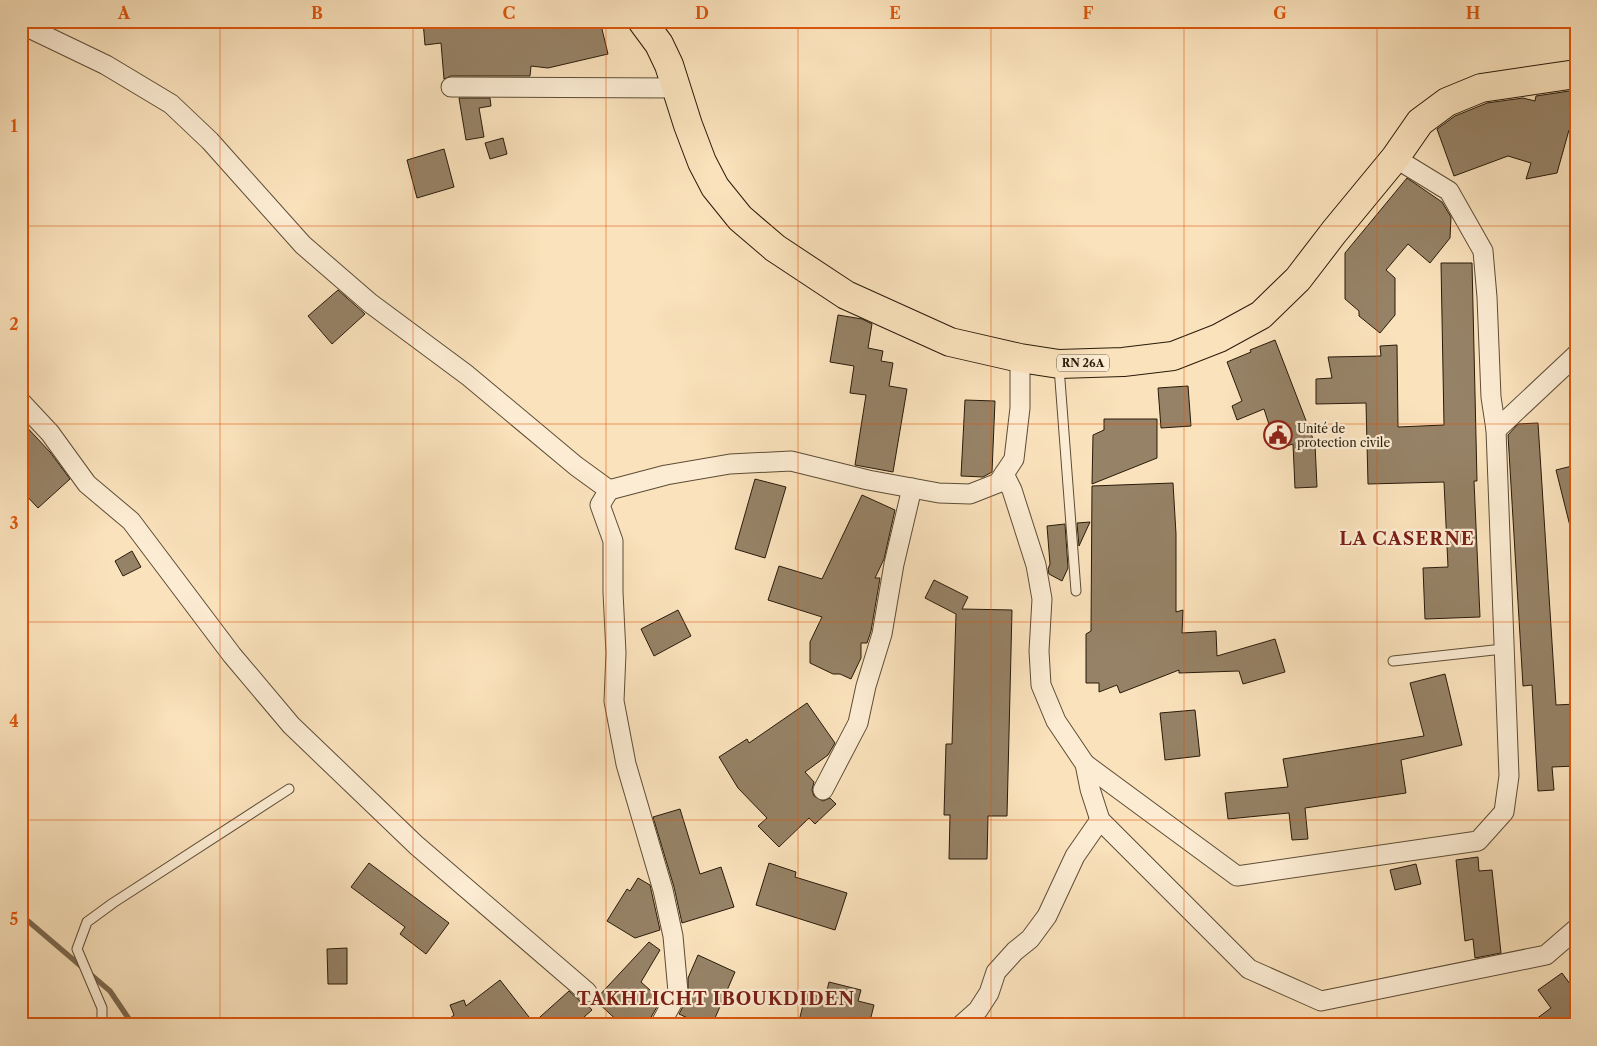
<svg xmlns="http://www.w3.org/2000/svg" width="1597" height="1046" font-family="'Libre Caslon Text',serif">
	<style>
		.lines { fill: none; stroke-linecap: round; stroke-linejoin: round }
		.stream { stroke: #7c6a50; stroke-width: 5.5 }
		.building { fill: #968266; stroke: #291b09 }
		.service-casing { stroke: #5d4d36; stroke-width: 11 }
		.minor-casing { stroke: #5d4d36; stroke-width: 21 }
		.primary-casing { stroke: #291b09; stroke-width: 30 }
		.service { stroke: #fcecd3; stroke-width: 9 }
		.minor { stroke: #fcecd3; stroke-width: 19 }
		.primary { stroke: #fae2bc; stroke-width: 28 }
		.grid { fill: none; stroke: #de560c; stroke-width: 1; stroke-opacity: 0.55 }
		.labels { text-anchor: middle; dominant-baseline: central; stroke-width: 4.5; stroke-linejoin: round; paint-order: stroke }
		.shield { fill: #fcecd3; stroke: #685a46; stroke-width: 1 }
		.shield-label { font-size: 11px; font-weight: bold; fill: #291b09 }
		.poi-label { font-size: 12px; fill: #291b09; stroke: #fcecd3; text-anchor: start }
		.district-label { font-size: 18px; font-weight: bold; letter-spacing: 1px; fill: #7a1f14; stroke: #fcecd3 }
		.neatline { fill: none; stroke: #de560c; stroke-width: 2 }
		.grid-label { font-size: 16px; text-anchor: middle; font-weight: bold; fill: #de560c }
	</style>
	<rect width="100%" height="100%" fill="#fae2bc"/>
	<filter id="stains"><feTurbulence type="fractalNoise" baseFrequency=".004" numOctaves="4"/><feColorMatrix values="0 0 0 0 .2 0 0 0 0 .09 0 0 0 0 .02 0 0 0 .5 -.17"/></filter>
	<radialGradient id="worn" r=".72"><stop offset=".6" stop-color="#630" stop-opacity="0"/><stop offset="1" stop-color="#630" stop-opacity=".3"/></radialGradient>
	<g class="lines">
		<polyline class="stream" points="21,915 110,991 133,1025"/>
	</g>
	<g class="building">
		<polygon points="423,21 555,21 554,28 582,21 600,21 608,54 548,68 531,66 530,76 451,76 444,79 441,43 425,45"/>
		<polygon points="1576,90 1576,129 1569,130 1557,173 1526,179 1531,163 1508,156 1454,176 1437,129 1455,116 1487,103 1523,98 1535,101 1536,96"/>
		<polygon points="459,98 490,98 491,106 479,108 484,137 466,140"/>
		<polygon points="503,138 507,154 490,159 485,143"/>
		<polygon points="444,149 454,187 417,198 407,160"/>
		<polygon points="1407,178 1442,202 1451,217 1450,238 1430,263 1408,244 1386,270 1395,278 1395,315 1380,333 1359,316 1359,311 1345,299 1345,253"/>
		<polygon points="1441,263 1472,263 1477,481 1474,481 1480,617 1425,619 1423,568 1448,567 1444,482 1368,484 1366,403 1316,404 1316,379 1332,378 1328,357 1381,356 1380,346 1397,345 1398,427 1444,425"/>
		<polygon points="338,290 365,314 332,344 308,316"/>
		<polygon points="838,315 862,319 872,324 868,348 883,351 881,361 893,363 889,386 907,389 893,472 855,465 866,395 850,393 854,366 830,362"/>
		<polygon points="1275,340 1315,444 1317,487 1295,488 1293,444 1277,449 1264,409 1237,420 1232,406 1242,401 1227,362 1251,352 1250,350"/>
		<polygon points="1188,386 1191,426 1161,428 1158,388"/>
		<polygon points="965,400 995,401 992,472 983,477 961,476"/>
		<polygon points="1104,419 1157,419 1157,458 1092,484 1093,435 1104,430"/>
		<polygon points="21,421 50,452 70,479 38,508 21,490"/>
		<polygon points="1538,423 1556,705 1576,704 1576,766 1552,767 1554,790 1538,791 1532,685 1523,686 1508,435 1518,424"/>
		<polygon points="1576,465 1576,525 1570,526 1556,470"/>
		<polygon points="755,479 786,487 765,558 735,549"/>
		<polygon points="1173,483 1176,534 1176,612 1183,610 1182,633 1216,631 1217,656 1275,639 1285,672 1243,684 1239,671 1179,673 1179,670 1120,693 1117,685 1099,692 1099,683 1086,683 1086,634 1091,631 1092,486"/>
		<polygon points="862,495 895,510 884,559 875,578 880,578 871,631 867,643 861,643 861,658 851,679 840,674 833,674 810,663 810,642 822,617 768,600 779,566 822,579"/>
		<polygon points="1090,522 1079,546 1077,523"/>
		<polygon points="1065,524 1068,568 1062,581 1049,574 1048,569 1050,564 1047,526"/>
		<polygon points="132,551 141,567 123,576 115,561"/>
		<polygon points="934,580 968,597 962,609 1012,610 1007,816 988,816 987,859 949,859 950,815 944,815 946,744 952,744 956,614 925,598"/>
		<polygon points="678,610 691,636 654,656 641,629"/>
		<polygon points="1445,674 1462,745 1401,760 1406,793 1305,808 1308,839 1292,840 1289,813 1228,819 1225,793 1288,787 1283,759 1424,736 1410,683"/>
		<polygon points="807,703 835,743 828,755 805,772 814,782 812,790 814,796 823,801 830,798 836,804 815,824 809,818 779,847 758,826 767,818 738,788 719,757 747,739 749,743"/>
		<polygon points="1195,710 1200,756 1165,760 1160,713"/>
		<polygon points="680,809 700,874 721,867 734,907 682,923 674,887 653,817"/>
		<polygon points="1478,857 1479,871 1492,870 1501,953 1475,958 1473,939 1465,941 1456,860"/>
		<polygon points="369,863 449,923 426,954 400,934 405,927 351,887"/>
		<polygon points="769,863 796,872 795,877 847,893 835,930 756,905"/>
		<polygon points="1416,864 1421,884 1395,890 1390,870"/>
		<polygon points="638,878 650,885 660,930 635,938 607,921 627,889 630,891"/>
		<polygon points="649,942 660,950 641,982 661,1000 650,1019 645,1025 622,1025 595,1000"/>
		<polygon points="347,948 347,984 328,984 327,949"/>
		<polygon points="698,955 735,972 712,1025 690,1025 692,1020 679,1014 688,997 688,978"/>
		<polygon points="1562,973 1576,992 1576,1025 1528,1025 1551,1008 1538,990"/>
		<polygon points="500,980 529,1017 520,1025 442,1025 454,1015 450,1005 464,1000 466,1006"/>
		<polygon points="829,982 861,990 858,1001 874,1005 869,1025 798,1025 806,993 825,998"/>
		<polygon points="569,991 580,1001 586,1003 592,1010 575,1025 531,1025"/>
	</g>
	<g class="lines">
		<defs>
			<g id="service">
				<polyline points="1059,367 1076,591"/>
				<polyline points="1393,661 1503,649"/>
				<polyline points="102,1025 102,1008 77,949 87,922 113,903 289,789"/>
			</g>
			<g id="minor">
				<polyline points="21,23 31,29 106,65 171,104 210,141 303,245 370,303 467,375 576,466 609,490 600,505 613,541 613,592 616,653 614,701 626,764 663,890 673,936 678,992 660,1025"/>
				<polyline points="451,87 675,88"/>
				<polyline points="21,402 50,433 87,484 131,521 232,655 291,725 416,845 587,992"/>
				<polyline points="1496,430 1576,355"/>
				<polyline points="1004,474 1012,490 1036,565 1042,599 1039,651 1041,685 1056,721 1085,764 1090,789 1100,820 1249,969 1321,1001 1546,955 1576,929"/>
				<polyline points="609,490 666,475 730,464 791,461 868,480 939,493 970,494 998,483 1014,459 1020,408 1020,358"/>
				<polyline points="1085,764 1237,876 1478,841 1504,812 1509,776 1496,430 1491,397 1487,297 1483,251 1449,191 1395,158"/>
				<polyline points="823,790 858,723 866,686 882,634 894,564 912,488"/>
				<polyline points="961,1025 978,1010 989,993 996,972 1015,951 1030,939 1047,916 1075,856 1100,820"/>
			</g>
			<polyline id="primary" points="642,21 659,44 669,65 688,125 702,162 715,187 740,218 775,248 846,295 950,342 1020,358 1059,364 1123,362 1173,356 1219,338 1261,315 1298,279 1334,232 1395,158 1420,122 1447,102 1481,88 1576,74"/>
		</defs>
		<use href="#service" class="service-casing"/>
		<use href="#minor" class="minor-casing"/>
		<use href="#primary" class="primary-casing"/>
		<use href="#service" class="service"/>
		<use href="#minor" class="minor"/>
		<use href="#primary" class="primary"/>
	</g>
	<path class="grid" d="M220,21v1004M413,21v1004M606,21v1004M798,21v1004M991,21v1004M1184,21v1004M1377,21v1004M21,226h1555M21,424h1555M21,622h1555M21,820h1555"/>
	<defs>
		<symbol id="civic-ring" viewBox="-11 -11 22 22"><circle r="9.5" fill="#fcecd3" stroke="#8f2418" stroke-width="1.5"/><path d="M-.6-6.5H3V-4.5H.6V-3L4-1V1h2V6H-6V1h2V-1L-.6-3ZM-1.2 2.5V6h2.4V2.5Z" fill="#8f2418"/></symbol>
	</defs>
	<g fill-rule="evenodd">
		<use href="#civic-ring" x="1262" y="419" width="32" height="32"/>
	</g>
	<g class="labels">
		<rect class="shield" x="1057" y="354.5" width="52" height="17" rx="4"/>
		<g class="shield-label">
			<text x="1083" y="363">RN 26A</text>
		</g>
		<g class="poi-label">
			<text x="1297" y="428">Unité de<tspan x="1297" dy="14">protection civile</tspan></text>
		</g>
		<g class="district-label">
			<text x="1407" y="539">LA CASERNE</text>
			<text x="716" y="999">TAKHLICHT IBOUKDIDEN</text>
		</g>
	</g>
	<rect width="1597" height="1046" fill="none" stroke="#fae2bc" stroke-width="55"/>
	<rect x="28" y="28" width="1542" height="990" class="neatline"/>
	<g class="grid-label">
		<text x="124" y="19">A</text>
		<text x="317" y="19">B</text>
		<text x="509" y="19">C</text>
		<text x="702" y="19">D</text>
		<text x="895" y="19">E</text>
		<text x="1088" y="19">F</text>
		<text x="1280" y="19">G</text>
		<text x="1473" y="19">H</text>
		<text x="14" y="132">1</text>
		<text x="14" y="330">2</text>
		<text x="14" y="529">3</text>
		<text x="14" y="727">4</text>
		<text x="14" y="925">5</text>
	</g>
	<rect width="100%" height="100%" filter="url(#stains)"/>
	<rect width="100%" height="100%" fill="url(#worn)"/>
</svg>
